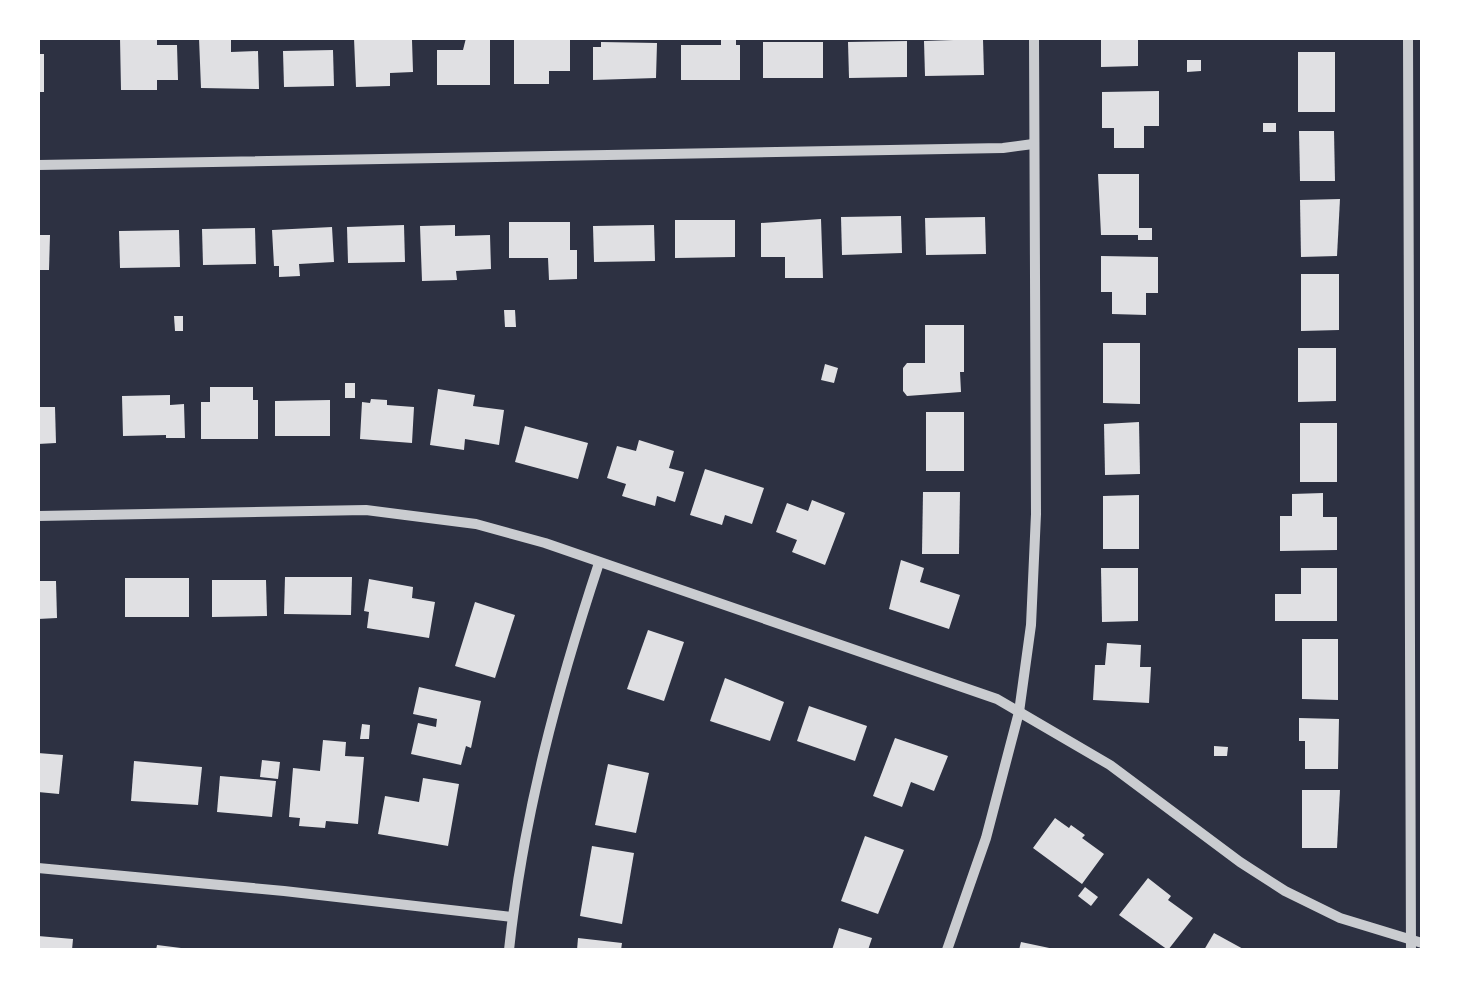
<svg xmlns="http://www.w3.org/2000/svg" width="1460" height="988" font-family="'Titillium Web',sans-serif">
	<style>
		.building { fill: #e0e0e3 }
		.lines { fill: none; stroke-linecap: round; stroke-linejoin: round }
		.minor { stroke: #caccd0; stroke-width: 10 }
	</style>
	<rect width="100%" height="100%" fill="#2d3142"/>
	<g class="building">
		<polygon points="120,38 157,38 157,45 177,45 178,80 157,80 157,90 121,90"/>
		<polygon points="199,38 231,38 231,52 258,51 259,89 201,88"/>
		<polygon points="354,38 412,40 413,72 390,73 390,86 356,87"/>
		<polygon points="466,38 490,38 490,85 437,85 437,50 463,50"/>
		<polygon points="514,38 570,39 570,71 549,71 549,84 514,84"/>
		<polygon points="721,38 736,38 736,45 740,45 740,80 681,80 681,45 721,45"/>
		<polygon points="1101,38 1138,38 1138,66 1101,67"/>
		<polygon points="983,39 984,75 925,76 924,41"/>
		<polygon points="907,41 907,77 849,78 848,42"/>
		<polygon points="601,42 657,43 656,78 593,80 593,47 601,47"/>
		<rect x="763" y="42" width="60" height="36"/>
		<polygon points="333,50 334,86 284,87 283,51"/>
		<rect x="1298" y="52" width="37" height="60"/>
		<rect x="38" y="54" width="6" height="38"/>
		<polygon points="1187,60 1201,60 1201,71 1187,72"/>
		<polygon points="1159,91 1159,126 1144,126 1144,148 1114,148 1114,128 1102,128 1102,92"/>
		<rect x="1263" y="123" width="13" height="9"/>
		<polygon points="1299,131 1334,131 1335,181 1300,181"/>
		<polygon points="1098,174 1139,174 1139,228 1152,228 1152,240 1138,240 1138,235 1101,235"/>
		<polygon points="1340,199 1337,256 1301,257 1300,200"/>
		<polygon points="901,216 902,253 842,255 841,217"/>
		<polygon points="985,217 986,254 926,255 925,218"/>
		<polygon points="821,219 823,278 785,278 785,257 761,257 761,223"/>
		<polygon points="675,220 735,220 735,257 675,258"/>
		<polygon points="509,222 570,222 570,250 577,250 577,279 549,280 548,258 509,258"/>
		<polygon points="404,225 405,262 348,263 347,227"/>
		<polygon points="455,225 455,236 490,235 491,269 456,271 457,280 422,281 420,226"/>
		<polygon points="654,225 655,261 594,262 593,226"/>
		<polygon points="332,227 334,262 299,264 300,276 279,277 279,266 274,266 272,230"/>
		<polygon points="255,228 256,264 203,265 202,229"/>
		<polygon points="179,230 180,267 120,268 119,231"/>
		<polygon points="38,235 50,235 49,270 38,270"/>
		<polygon points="1101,256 1158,257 1158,293 1146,293 1146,315 1112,314 1112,292 1101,292"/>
		<polygon points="1301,274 1339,274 1339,330 1301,331"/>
		<polygon points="504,310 515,310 516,327 505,327"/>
		<polygon points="174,316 183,316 183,331 175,331"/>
		<polygon points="925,325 964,325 964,372 960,372 961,392 907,396 903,391 903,368 907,363 925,363"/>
		<polygon points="1103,343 1140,343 1140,404 1103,403"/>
		<polygon points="1298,348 1336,348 1336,401 1298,402"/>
		<polygon points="825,364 838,368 834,383 821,380"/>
		<rect x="345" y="383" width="10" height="15"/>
		<polygon points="210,387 253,387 253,400 258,400 258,439 201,439 201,402 210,402"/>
		<polygon points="438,389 475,395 473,406 504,410 499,445 465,439 464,450 430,445"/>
		<polygon points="170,395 170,405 184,404 185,438 166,438 166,435 123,436 122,396"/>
		<polygon points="371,399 387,400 387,405 414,407 412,443 360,439 362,402 370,403"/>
		<polygon points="330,400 330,436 275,436 275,401"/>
		<polygon points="38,407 55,407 56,443 38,444"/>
		<rect x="926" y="412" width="38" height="59"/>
		<polygon points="1139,422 1140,474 1105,475 1104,424"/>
		<rect x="1300" y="423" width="37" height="59"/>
		<polygon points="525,426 588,443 578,479 515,462"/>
		<polygon points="639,440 674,451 669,468 684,472 675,502 657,496 655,506 622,496 626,484 607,478 617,446 636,451"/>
		<polygon points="705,469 764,488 752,524 725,515 722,525 690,515"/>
		<polygon points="923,492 960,492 959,554 922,554"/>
		<polygon points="1323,493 1323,517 1337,517 1337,550 1280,551 1280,516 1292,516 1292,494"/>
		<polygon points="1139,495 1139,549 1103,549 1103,496"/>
		<polygon points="812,500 845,513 825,565 792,552 797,540 776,532 787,503 808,511"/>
		<polygon points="901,560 924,568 920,582 960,595 949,629 889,609"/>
		<polygon points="1101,568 1138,568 1138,621 1102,622"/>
		<polygon points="1301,568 1337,568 1337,621 1275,621 1275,594 1301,594"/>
		<polygon points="285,577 352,577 351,615 284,614"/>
		<rect x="125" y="578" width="64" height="39"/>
		<polygon points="369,579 413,587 412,598 435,602 429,638 367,628 369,612 364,611"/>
		<polygon points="212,580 266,580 267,616 212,617"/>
		<polygon points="38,581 56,581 57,618 38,619"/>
		<polygon points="475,602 515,615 495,678 455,666"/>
		<polygon points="648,630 684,642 664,701 627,689"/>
		<polygon points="1302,639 1338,639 1338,700 1302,699"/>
		<polygon points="1107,643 1141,645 1140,667 1151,667 1149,703 1093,700 1095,665 1105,665"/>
		<polygon points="725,678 784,702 770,741 710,721"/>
		<polygon points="419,687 481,701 471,748 466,746 461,765 411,754 418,723 436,727 437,719 413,714"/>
		<polygon points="809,706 867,726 855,761 797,741"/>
		<polygon points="1299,718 1339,719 1338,769 1305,769 1305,741 1299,741"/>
		<polygon points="362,724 370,725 369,739 360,739"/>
		<polygon points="895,738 948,756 934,791 911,782 902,807 873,796"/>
		<polygon points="323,740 346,742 345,756 364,757 358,824 326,821 325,828 299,826 300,818 289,817 293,768 320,771"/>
		<polygon points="1214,746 1228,747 1227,756 1214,756"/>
		<polygon points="38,753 63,755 59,794 38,792"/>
		<polygon points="262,760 280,762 278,779 260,777"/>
		<polygon points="134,761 202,767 198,805 131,801"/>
		<polygon points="608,764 649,773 636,833 595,825"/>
		<polygon points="220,776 276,781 272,817 217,812"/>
		<polygon points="423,778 459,784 448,846 378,834 385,796 419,802"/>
		<polygon points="1302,790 1340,790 1337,848 1302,848"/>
		<polygon points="1055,818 1069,828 1071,825 1085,835 1082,838 1104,854 1082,884 1033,848"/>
		<polygon points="865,836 904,850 878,914 841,901"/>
		<polygon points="592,846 634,853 622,924 580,916"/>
		<polygon points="1148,878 1171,896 1168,900 1193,918 1168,950 1119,915"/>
		<polygon points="1085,887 1098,897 1091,906 1078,896"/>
		<polygon points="839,928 872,938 868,950 832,950"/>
		<polygon points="1214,933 1245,950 1204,950"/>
		<polygon points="38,936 73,939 72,950 38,950"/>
		<polygon points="578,938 622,943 621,950 577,950"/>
		<polygon points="1021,942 1054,949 1053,950 1019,950"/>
		<polygon points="157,945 181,948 181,950 156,950"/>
	</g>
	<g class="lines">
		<g class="minor">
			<polyline points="1408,38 1411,950"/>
			<polyline points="38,165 1003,148 1033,144"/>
			<polyline points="38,516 366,510 476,524 545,543 997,699 1110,765 1240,862 1285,891 1340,918 1422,943"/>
			<polyline points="38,868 284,891 512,917"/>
			<path d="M509,950c14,-133 48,-260 90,-387"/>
			<polyline points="947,950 986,838 1019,712 1031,625 1036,514 1034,38"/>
		</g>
	</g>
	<rect width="1460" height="988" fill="none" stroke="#ffffff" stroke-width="80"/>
</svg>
